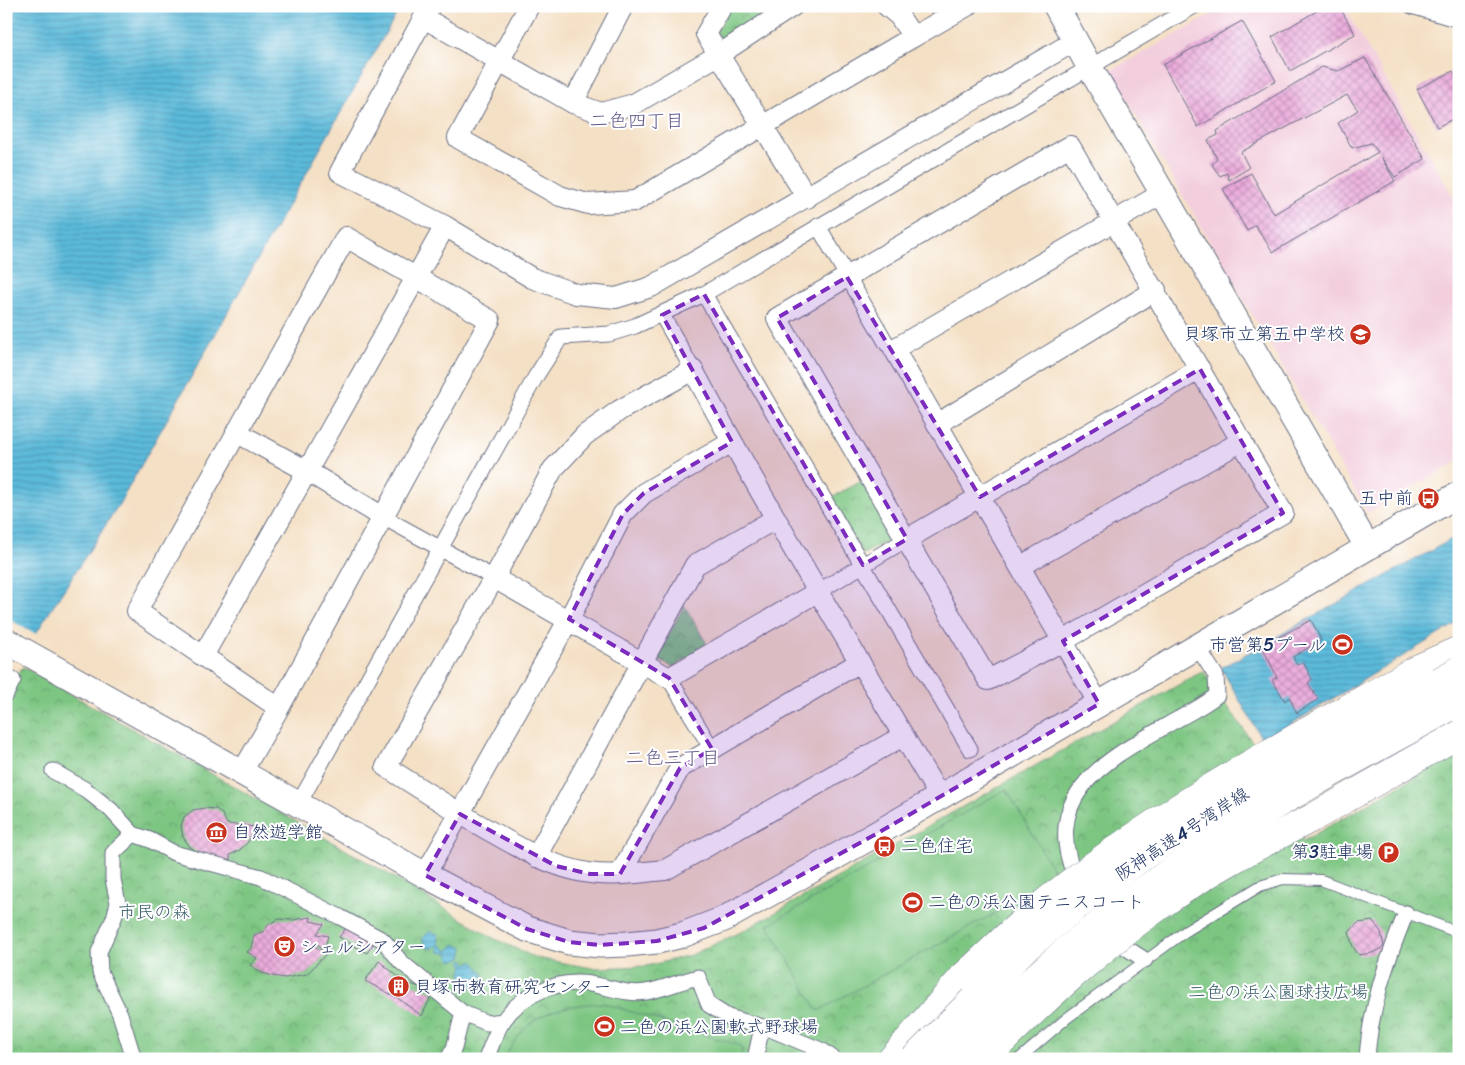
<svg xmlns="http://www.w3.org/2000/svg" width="1465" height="1065" font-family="Sriracha,'Klee One',sans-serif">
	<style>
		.built { fill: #f3cfde }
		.park { fill: url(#park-crowns); stroke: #4c7a70 }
		.garden { fill: #7dc682; stroke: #4c7a70 }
		.water { fill: url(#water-rules); stroke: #3c749c }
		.pier { fill: #f4e0c5 }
		.building { fill: url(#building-cross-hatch) }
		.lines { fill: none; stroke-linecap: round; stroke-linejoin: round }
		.service-casing { stroke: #676d82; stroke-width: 12 }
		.pedestrian-casing { stroke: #676d82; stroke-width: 17 }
		.minor-casing { stroke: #676d82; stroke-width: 22 }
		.tertiary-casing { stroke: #676d82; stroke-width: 27 }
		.motorway-casing { stroke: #676d82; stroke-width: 29 }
		.service { stroke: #fff; stroke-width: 10 }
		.pedestrian { stroke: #fff; stroke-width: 15 }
		.minor { stroke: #fff; stroke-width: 20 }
		.tertiary { stroke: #fff; stroke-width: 25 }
		.motorway { stroke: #fff; stroke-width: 28 }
		.motorway-bridge-casing { stroke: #676d82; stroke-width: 29; stroke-linecap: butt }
		.motorway-bridge { stroke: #fff; stroke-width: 28 }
		.marked { fill: #7b2cbf; fill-opacity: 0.2; stroke: #7b2cbf; stroke-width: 4; stroke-dasharray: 10 6; stroke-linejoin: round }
		.labels { text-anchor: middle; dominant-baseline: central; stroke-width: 4; stroke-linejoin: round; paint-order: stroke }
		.poi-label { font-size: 18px; fill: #1b2f5e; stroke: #fff; text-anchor: start }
		.street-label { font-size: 18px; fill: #1b2f5e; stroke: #fff }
		.park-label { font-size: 18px; fill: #385c69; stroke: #fff }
		.neighbourhood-label { font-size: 19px; fill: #645a8a; stroke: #fff }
	</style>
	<defs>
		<pattern id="park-crowns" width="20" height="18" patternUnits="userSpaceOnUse" patternTransform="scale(1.25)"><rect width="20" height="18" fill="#7dc682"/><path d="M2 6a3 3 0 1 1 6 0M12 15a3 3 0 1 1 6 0" fill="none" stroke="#66a16e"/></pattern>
		<pattern id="water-rules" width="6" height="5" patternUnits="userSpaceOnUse" patternTransform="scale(1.25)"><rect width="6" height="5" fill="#5cbada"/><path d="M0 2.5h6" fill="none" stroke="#4b98b4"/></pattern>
		<pattern id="building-cross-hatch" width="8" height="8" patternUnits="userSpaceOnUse" patternTransform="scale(1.25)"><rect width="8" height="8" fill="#ebaadb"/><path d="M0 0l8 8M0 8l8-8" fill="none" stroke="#be8bb5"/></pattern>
	</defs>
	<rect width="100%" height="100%" fill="#fff"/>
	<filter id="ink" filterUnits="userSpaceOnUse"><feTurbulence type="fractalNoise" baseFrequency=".02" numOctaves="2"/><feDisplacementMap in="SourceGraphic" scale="10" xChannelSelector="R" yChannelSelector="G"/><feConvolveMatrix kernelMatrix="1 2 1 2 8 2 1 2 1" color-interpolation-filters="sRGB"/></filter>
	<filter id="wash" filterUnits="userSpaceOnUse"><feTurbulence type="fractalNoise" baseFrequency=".0096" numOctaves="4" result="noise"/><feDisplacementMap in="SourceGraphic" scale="20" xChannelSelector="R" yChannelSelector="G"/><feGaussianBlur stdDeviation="1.12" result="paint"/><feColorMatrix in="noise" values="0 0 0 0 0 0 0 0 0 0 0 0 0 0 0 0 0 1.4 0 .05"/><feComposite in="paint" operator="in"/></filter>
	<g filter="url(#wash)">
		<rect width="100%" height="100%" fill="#f4e0c5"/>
		<polygon class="built" points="1227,6 1344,6 1459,207 1459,461 1368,513 1110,71"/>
		<g class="park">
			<polygon points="732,6 777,6 723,42 716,32"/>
			<polygon points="862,481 896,537 863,554 830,498"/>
			<polygon points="684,605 708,646 673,667 657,659"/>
			<polygon points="23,667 385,872 493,938 536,958 592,968 647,966 691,955 741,932 1203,671 1253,743 1303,841 1411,779 1459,746 1459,1040 1453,1059 6,1059 6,688"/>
		</g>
		<g class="garden">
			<polygon points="1006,789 1058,878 818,1011 768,925"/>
			<path d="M603,1003l138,43 1,13h-238c24,-46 50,-53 99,-56z"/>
		</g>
		<g class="water">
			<polygon points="6,6 401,6 121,501 6,680"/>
			<polygon points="1459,535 1459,622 1263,741 1221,668"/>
			<polygon points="430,931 438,934 439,944 445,948 445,950 449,951 454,944 464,948 462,957 453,961 450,959 448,953 439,952 438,945 428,949 422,939"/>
			<polygon points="464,959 466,964 473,961 483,973 483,982 478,987 468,987 462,982 461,972 464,966 461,961"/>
		</g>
		<polygon class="pier" points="6,618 38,635 14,672 6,667"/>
		<g id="blocks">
			<g class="building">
				<polygon points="1325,6 1339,6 1355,34 1290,71 1272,37"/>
				<polygon points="1242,21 1276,81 1198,127 1163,65"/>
				<polygon points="1365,58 1425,159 1395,177 1381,157 1395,181 1273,252 1255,225 1247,231 1223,189 1251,173 1274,214 1378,152 1371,143 1352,148 1338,123 1358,110 1347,95 1241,152 1249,168 1229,180 1227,173 1220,176 1212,165 1217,159 1208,140 1218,135 1217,131 1322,67 1338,71"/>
				<polygon points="1453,71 1459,80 1459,116 1437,127 1417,89"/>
				<polygon points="1311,620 1321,640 1293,657 1297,665 1303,662 1312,679 1308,683 1318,699 1297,713 1289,697 1285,701 1272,680 1277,677 1262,646"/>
				<polygon points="205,808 216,809 222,814 227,824 256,827 248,842 240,850 230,855 230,860 218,862 203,856 190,847 183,837 181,826 184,817 193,810"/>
				<polygon points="311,917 310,921 324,924 317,934 328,936 324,949 317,944 314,946 327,953 307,974 285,978 273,976 262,973 250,965 257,958 247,952 251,948 254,935 264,931 269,924 279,919 293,920"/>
				<polygon points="1373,921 1381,932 1384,947 1372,953 1359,955 1353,947 1349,932 1358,923"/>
				<polygon points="346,928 373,944 367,953 339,937"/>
				<polygon points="379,961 405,982 433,992 422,1016 396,997 365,981"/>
			</g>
		</g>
	</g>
	<g filter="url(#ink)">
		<use href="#blocks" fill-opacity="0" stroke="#676d82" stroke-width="1"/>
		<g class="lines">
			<defs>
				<polyline id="service" points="1019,1059 1067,1018 1186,931 1260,886 1283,879 1321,880 1459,933"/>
				<g id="pedestrian">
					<polyline points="1412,6 1459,20"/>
					<polyline points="818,226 887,344 894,349"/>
					<polyline points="704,294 970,749"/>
					<polyline points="662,315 693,370"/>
					<polyline points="383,517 494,578"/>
					<polyline points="819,591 907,539"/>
					<polyline points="669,678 712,749"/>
					<polyline points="6,694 13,680"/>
					<polyline points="53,771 86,790 111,810 133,834 150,840 174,853 261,877 340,917 383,940 401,962 463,1013 487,1023 503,1021"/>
					<polyline points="298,805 536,376 561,337 609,334 635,326 704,294 1194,6"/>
					<polyline points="133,834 113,853 113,879 118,903 114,918 99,952 100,972 120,1014 133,1056 136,1059"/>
					<path d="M1079,885c-45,-92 31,-127 99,-166 13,-7 27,-14 39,-24l-1,-19 -19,-30"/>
					<polyline points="1114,934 1125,947 1145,960"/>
					<polyline points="448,1059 454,1048 463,1013"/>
					<path d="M486,1059c5,-12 10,-28 17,-38 18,-27 55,-42 87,-37 19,3 37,11 56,8 17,-3 35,-11 52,-15l11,28 19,12 42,12 53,22 11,8"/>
					<polyline points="755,1059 762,1027"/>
					<path d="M1367,1059c3,-51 20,-99 39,-146"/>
				</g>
				<g id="minor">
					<polyline points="430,6 340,172 445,226 532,278 576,294 616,298 651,287 1075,41"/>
					<polyline points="529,6 458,138 560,196 588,204 635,201 913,37 899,16 887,6"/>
					<polyline points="722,6 706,34 807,198"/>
					<polyline points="424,18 573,103 601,113 634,104 720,54 793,6"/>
					<polyline points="913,37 967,6"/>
					<polyline points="573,103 623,6"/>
					<polygon points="1070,146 1283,513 1063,641 988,680 777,318"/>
					<polyline points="937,424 1156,290"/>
					<polyline points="236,432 307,471 383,517"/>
					<polyline points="907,539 1200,369"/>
					<polyline points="1021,566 1242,441"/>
					<polyline points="494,578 669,678 819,591"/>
					<polyline points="203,656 445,226"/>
					<polyline points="1099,704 894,349 1163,193"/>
					<path d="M903,736l-238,134c-24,2 -52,7 -76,3 -34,-5 -62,-21 -92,-38 -38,-21 -74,-45 -111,-68l108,-189 59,-109 32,-34 35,-25 73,-40c78,145 163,286 247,427"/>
					<polyline points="242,772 279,708 490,320 346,237 137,611 279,708"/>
					<polyline points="536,857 695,565 775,519"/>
					<polyline points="620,874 680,768 860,662"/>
					<polyline points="425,875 569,619 623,514 644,493 732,442"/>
				</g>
				<g id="tertiary">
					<polyline points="1056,6 1089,66 1367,546"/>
					<polyline points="6,641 425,875 527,929 569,942 600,945 627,944 657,941 682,935 724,919 878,833 1459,494"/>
				</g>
				<g id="motorway">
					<polyline points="1419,668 1459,650"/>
					<polyline points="1312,818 1459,734"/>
					<polyline points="892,1059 964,976"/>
				</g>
			</defs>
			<use href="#service" class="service-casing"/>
			<use href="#pedestrian" class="pedestrian-casing"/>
			<use href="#minor" class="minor-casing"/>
			<use href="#tertiary" class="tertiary-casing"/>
			<use href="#motorway" class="motorway-casing"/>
			<use href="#service" class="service"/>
			<use href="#pedestrian" class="pedestrian"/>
			<use href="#minor" class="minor"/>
			<use href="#tertiary" class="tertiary"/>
			<use href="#motorway" class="motorway"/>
			<defs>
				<g id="motorway-bridge">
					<path d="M964,976c31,-28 60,-58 93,-83 112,-88 239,-155 362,-225"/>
					<polyline points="914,1059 1022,951 1078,905 1142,857 1203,817 1459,670"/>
					<path d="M952,1059c79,-85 169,-158 268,-220 77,-49 159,-92 239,-137"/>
					<path d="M984,1059c55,-54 111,-107 174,-152 48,-35 101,-62 154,-89"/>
				</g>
			</defs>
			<use href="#motorway-bridge" class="motorway-bridge-casing"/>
			<use href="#motorway-bridge" class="motorway-bridge"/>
		</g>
	</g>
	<path class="marked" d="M847,277l133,220 220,-128 83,144 -220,128 36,63 -221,129 -174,95 -47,13 -57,4 -31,-3 -42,-13 -102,-54 35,-61 96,52 34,8h30l60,-106 32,-19 -43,-71 -100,-59 54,-105 21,-21 88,-51 -70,-127 42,-21 159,271 44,-26 -130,-221z"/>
	<defs>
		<symbol id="school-disc" viewBox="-11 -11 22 22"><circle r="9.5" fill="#c8321e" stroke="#fff"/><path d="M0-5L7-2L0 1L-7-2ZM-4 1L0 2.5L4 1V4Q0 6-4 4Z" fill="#fff"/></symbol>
		<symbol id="bus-disc" viewBox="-11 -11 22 22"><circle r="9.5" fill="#c8321e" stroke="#fff"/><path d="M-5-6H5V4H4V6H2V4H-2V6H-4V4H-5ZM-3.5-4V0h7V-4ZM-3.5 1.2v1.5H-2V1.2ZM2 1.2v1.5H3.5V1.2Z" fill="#fff"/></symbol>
		<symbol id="stadium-disc" viewBox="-11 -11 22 22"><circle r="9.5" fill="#c8321e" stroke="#fff"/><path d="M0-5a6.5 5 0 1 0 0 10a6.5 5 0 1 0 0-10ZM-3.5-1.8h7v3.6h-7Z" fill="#fff"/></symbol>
		<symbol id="museum-disc" viewBox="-11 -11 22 22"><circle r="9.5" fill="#c8321e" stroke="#fff"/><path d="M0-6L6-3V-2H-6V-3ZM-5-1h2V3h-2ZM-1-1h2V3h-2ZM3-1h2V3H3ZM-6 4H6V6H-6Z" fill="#fff"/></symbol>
		<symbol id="parking-disc" viewBox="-11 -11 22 22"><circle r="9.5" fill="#c8321e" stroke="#fff"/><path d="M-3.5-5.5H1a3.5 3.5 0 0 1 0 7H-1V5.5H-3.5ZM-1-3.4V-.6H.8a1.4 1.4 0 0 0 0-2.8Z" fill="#fff"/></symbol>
		<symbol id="theatre-disc" viewBox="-11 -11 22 22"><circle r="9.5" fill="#c8321e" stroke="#fff"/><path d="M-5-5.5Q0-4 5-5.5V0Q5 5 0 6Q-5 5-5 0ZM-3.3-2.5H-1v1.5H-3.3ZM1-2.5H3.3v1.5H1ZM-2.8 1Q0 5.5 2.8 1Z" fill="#fff"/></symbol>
		<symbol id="building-disc" viewBox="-11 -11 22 22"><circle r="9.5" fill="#c8321e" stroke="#fff"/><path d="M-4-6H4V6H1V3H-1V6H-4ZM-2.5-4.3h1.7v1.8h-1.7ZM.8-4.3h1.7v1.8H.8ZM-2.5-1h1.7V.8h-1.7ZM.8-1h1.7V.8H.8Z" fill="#fff"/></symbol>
	</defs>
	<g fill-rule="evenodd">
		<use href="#school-disc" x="1348" y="322" width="25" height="25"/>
		<use href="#bus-disc" x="1416" y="486" width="25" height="25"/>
		<use href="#stadium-disc" x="1330" y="632" width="25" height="25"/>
		<use href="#museum-disc" x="204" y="820" width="25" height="25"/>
		<use href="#bus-disc" x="872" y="834" width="25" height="25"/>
		<use href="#parking-disc" x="1376" y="840" width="25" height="25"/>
		<use href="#stadium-disc" x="900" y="890" width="25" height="25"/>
		<use href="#theatre-disc" x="272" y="934" width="25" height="25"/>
		<use href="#building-disc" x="386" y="974" width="25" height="25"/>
		<use href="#stadium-disc" x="592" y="1014" width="25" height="25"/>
	</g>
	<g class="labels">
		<g class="poi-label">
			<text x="1345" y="334" text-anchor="end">貝塚市立第五中学校</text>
			<text x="1413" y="498" text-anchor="end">五中前</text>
			<text x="1326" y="645" text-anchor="end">市営第5プール</text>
			<text x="233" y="832">自然遊学館</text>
			<text x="901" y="846">二色住宅</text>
			<text x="1373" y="852" text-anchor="end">第3駐車場</text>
			<text x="928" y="902">二色の浜公園テニスコート</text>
			<text x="300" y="947">シェルシアター</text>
			<text x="414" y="987">貝塚市教育研究センター</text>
			<text x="620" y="1027">二色の浜公園軟式野球場</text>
		</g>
		<g class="street-label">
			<text transform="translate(1182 834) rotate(-33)">阪神高速4号湾岸線</text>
		</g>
		<g class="park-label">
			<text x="154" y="912">市民の森</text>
			<text x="1278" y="992">二色の浜公園球技広場</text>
		</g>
		<g class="neighbourhood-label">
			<text x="637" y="120">二色四丁目</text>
			<text x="673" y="757">二色三丁目</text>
		</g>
	</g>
	<rect width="1465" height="1065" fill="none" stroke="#fff" stroke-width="25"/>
</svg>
